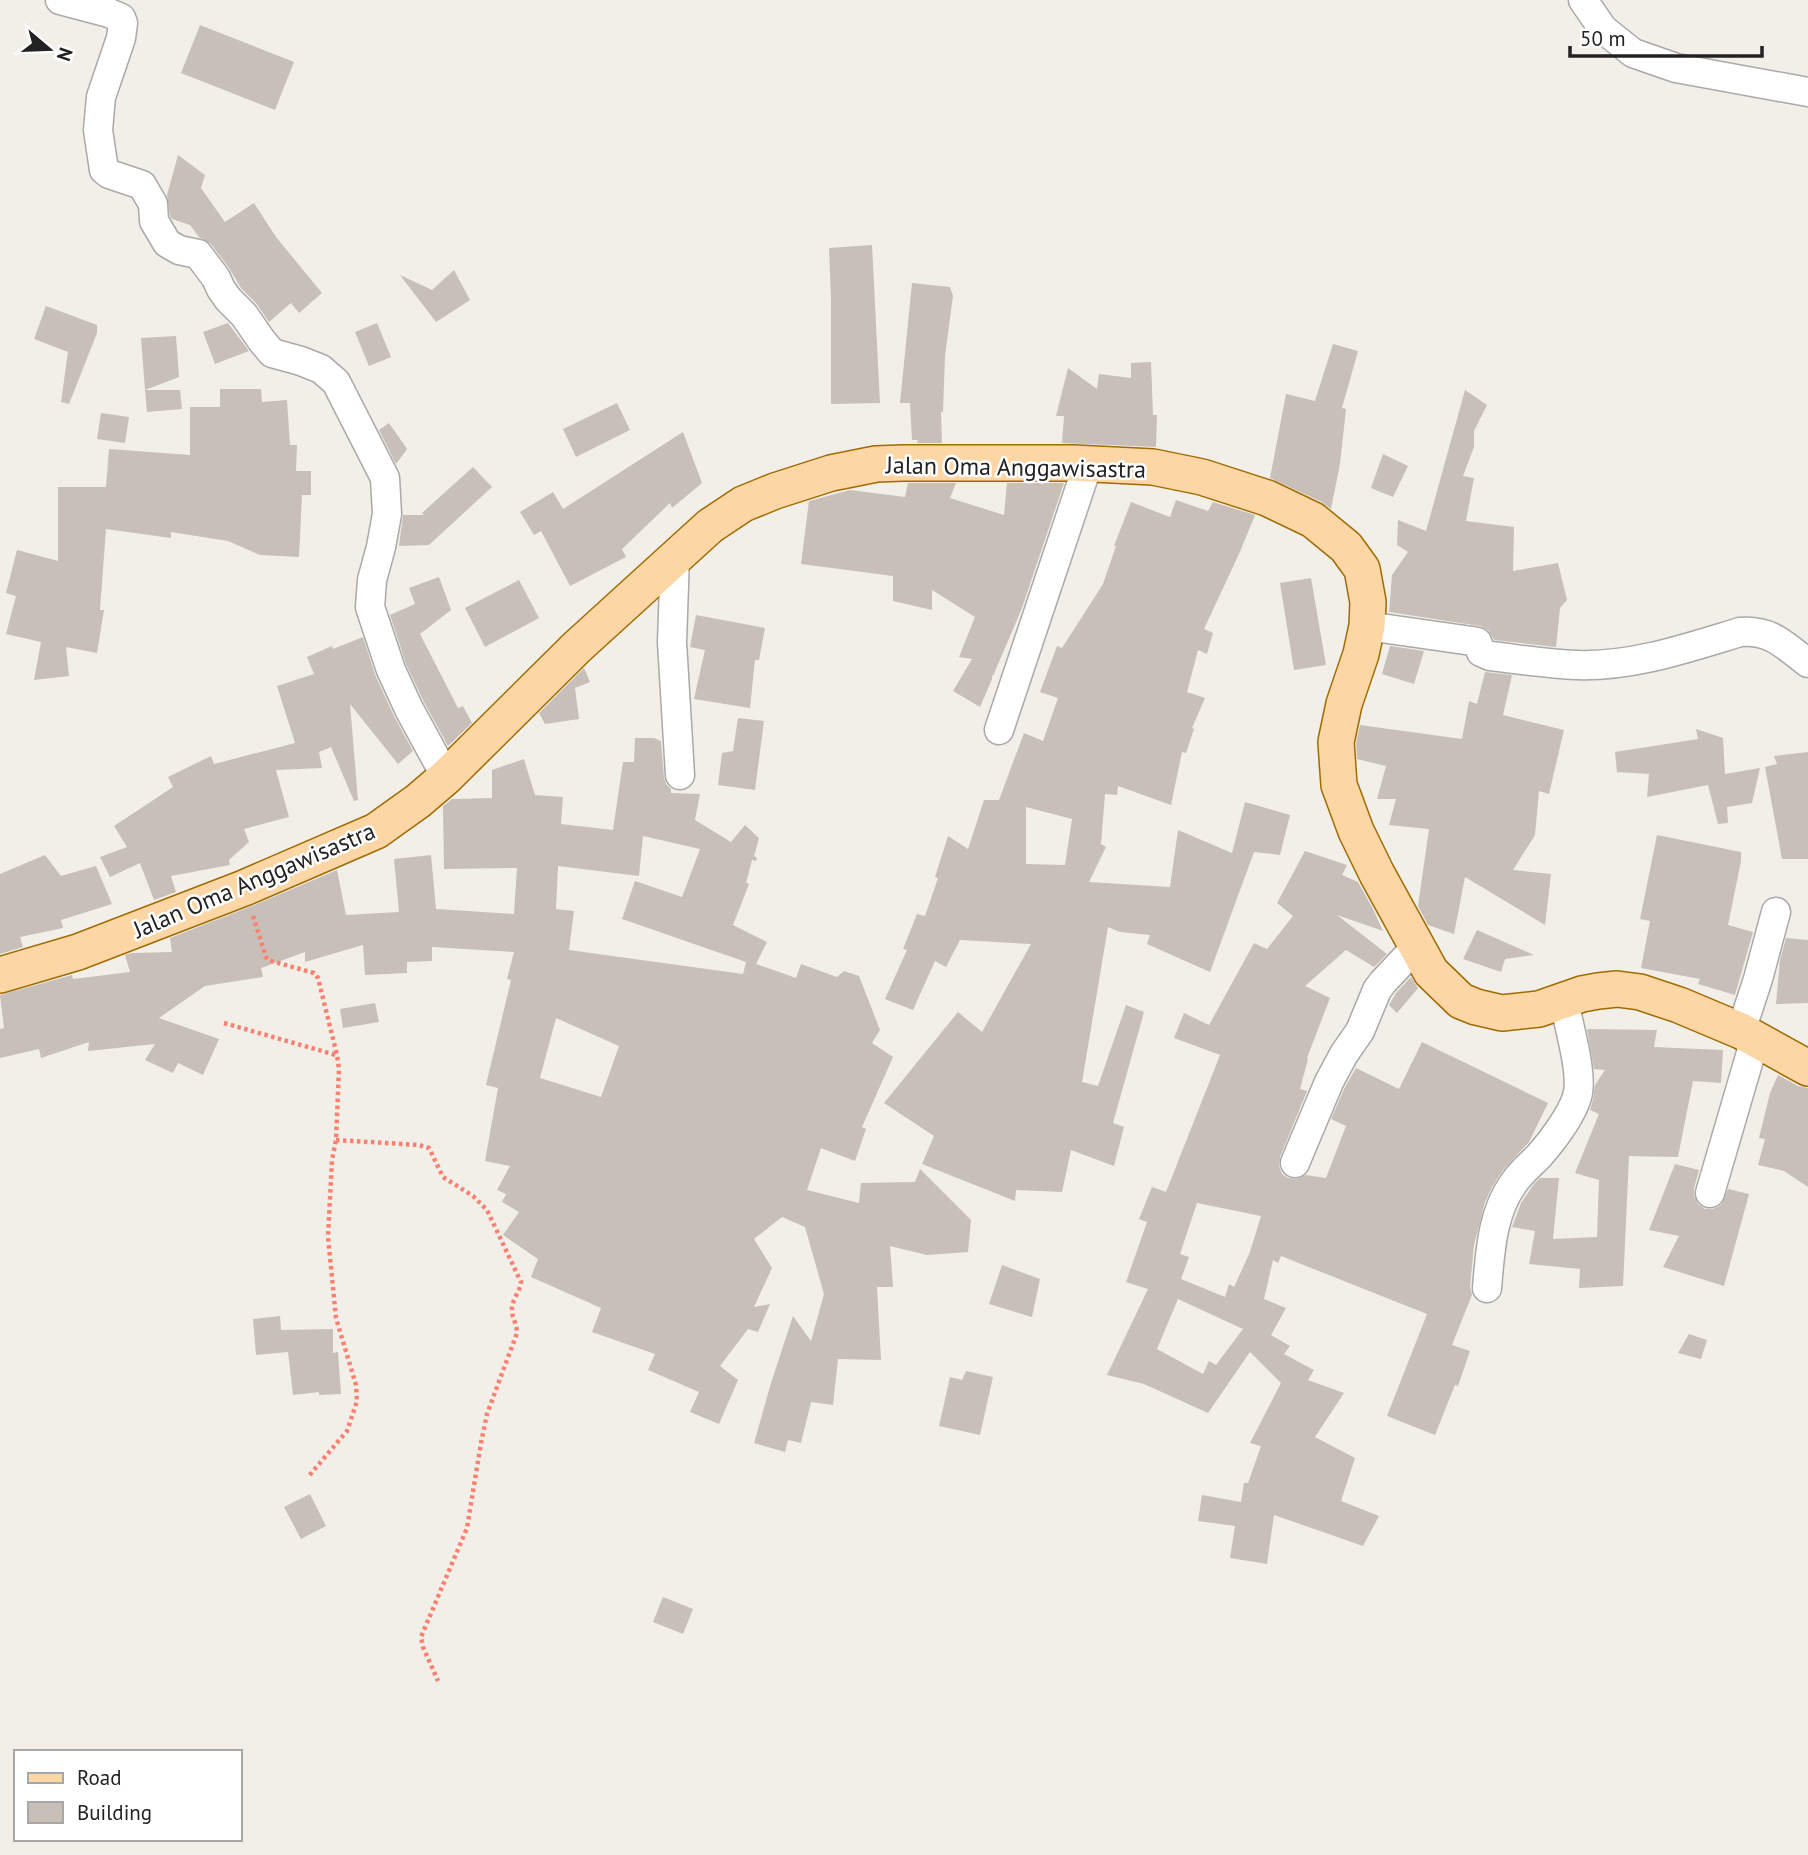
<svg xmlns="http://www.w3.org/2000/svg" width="1808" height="1855" font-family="'PT Sans',sans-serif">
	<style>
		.building { fill: #c7bfb8; fill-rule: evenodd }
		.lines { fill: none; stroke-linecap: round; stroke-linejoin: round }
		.minor-casing { stroke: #a9a9a9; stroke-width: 31 }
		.major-casing { stroke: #a06b00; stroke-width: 38 }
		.path { stroke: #fa8072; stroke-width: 4.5; stroke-dasharray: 3.5 3.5; stroke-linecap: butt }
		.minor { stroke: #fff; stroke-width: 28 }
		.major { stroke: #fcd6a4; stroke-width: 35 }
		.labels { text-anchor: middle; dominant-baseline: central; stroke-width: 5; stroke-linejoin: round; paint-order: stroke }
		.street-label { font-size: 24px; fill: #222; stroke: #fff }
	</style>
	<rect width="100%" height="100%" fill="#f2efe9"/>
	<g class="building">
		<polygon points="200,25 294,62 275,110 181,73"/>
		<polygon points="178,155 205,175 201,188 225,222 254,203 276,237 322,293 299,313 291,303 269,322 256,303 241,288 229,268 211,244 199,237 190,225 172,219 170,216 167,195"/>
		<polygon points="872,245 880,403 831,404 831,299 829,248"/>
		<polygon points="454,270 470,300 436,322 400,275 432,290"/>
		<polygon points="912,283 950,287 953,296 945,356 943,412 941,412 942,443 917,443 918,440 912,440 910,403 900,403"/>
		<polygon points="46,306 97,325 97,333 69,404 61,402 68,352 34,339"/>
		<polygon points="228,323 249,351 215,364 203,332"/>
		<polygon points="377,323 391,357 369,366 355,332"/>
		<polygon points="176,336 179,377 145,390 141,338"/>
		<polygon points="1333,344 1358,351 1342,408 1346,409 1340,464 1331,509 1322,502 1270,478 1286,394 1315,401"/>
		<polygon points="1151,362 1153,415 1157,415 1156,447 1062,443 1064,416 1056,416 1068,368 1097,389 1099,374 1131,378 1131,363"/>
		<polygon points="220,389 261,389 262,402 287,400 290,445 297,445 296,471 311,471 311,495 302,495 299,557 260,555 228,541 171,532 171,538 106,529 100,610 104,610 97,653 66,647 69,676 34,680 41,642 6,634 16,596 6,593 17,550 58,561 58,487 106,487 109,449 190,455 190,407 220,407"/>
		<polygon points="145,390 180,390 182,409 147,412"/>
		<polygon points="1465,390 1487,405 1474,431 1474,447 1463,476 1474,478 1466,521 1514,527 1513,571 1558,563 1567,600 1560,608 1556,647 1494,640 1488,630 1480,626 1389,612 1392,575 1408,552 1397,545 1398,520 1426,531"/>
		<polygon points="617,403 630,430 576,457 563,429"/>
		<polygon points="101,413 129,417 125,443 97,439"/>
		<polygon points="389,423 407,449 396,464 379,430"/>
		<polygon points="683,432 702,483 672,508 670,503 622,549 626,557 570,586 541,531 534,535 520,512 553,492 563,509"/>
		<polygon points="1383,454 1408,466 1393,497 1371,488"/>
		<polygon points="473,467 492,487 429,545 399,546 403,515 424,515 422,513"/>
		<polygon points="908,483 956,483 950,498 1004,515 1007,483 1064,483 1022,608 993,676 992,675 992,679 980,707 953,691 972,659 959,657 975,617 932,590 932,610 893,601 893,576 801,564 809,501 850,490 905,497"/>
		<path d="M1176,500l32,11 5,-9 42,13 -16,39 -35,75 9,4 -6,21 -9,-4 -11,42 18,6 -13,30 2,1 -8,24 -4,-1 -11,53 -53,-19 -1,9 -12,-1 -4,50 5,3 -17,35 81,5 8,-57 54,23 13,-51 45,13 -10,40 -26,-3 -44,120 -63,-28 3,-9 -30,-3 -12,-5 -26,155 16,4 28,-81 18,7 -31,111 11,4 -10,39 -43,-16 -9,42 -46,-2 -1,11 -93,-37 12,-28 -50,-33 74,-91 24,20 49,-88 -71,-4 -14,27 -11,-6 -22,49 -28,-11 22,-49 -4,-1 14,-35 8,2 13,-38 -3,-1 13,-41 20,13 16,-49h15l25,-67 19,8 15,-43 -18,-6 17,-46 5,2 41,-64 13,-38h-2l17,-44 39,15zM1026,807l46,12 -7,46 -39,-1z"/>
		<polygon points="439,577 451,610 420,634 458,708 463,706 472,723 448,746 424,702 406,664 390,615 415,604 409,588"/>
		<polygon points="1311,578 1326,665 1294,670 1280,583"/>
		<polygon points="519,580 539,618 485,647 465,608"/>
		<polygon points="696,615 765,628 759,660 755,660 750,708 694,699 705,650 690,647"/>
		<polygon points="363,637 376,677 394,716 413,751 398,764 350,704 358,800 354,801 331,747 319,752 322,768 276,770 289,817 244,829 249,842 229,860 230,865 171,876 176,892 154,900 140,863 110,877 100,857 127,847 114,826 173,787 168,777 211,756 214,764 295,743 277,686 314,674 307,657 332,646 333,649"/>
		<polygon points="1390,646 1424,651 1414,684 1382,674"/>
		<polygon points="584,668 590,682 575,688 579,719 545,724 539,713"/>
		<polygon points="1485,672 1512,675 1503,715 1564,730 1549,794 1539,791 1535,835 1513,870 1551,874 1545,925 1465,877 1454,934 1428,925 1418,906 1429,829 1389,825 1396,799 1377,799 1386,766 1357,759 1356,743 1360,725 1462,739 1469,701 1477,704"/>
		<polygon points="738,718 764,721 755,790 718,785 722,753 733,751"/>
		<polygon points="1696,729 1723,738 1725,774 1760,768 1752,803 1727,807 1728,823 1718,824 1708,785 1647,797 1649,774 1617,772 1615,752 1698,739"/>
		<path d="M635,738h19l7,3 3,36 2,7 5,5v4l29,1 -5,26 36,22 14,-17 14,13 -5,18 3,2 -1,3 -4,-1 -6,23 3,1 -16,41 34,17 -11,22 40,14 5,-14 36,13 7,-6 15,5 21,54 -8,13 21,14 -31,70 4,2 -11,32 -34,-13 -14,42 52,13 2,-20 54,-1 5,-13 51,51 -3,32 -41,3 -37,-9 3,41h-16l4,73 -43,-1 -5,46 -22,-3 -10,41 -13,-3 -3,12 -31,-9 17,-60 22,-67 18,25 13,-47 -19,-67 -23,-10 -28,22 18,29 -18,39 16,-3 -12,28 -10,-3 -28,37 18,14 -19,44 -29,-12 9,-20 -51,-22 7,-16 -63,-22 9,-24 -70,-31 7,-18 -35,-24 16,-23 -17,-10 4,-8 -9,-4 13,-24 -25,-5 13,-73 -12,-3 25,-105 -4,-1 7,-27 -82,-5v14l-25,1v11l-42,2 -2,-30 -58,17v-10l-44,16 2,9 -58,9 -46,32 60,21 -16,36 -25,-12 -5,10 -28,-13 10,-16 -67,7 1,-9 -48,16 -2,-9 -39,9v-29l4,-1 -4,-33 72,-20 1,4 57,-7 -5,-17 7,-2 40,-1 -2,-14 82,-32 85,-36 9,45 53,-3 -5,-53 37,-4 5,54 78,5 3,-46 -73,1 -1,-63 9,-7 40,-1v-28l32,-11 11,36 28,2 -2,27 52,6 10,-68h11zM643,836l57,13 -18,48 -47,-16 -13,38 124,43 -3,12 -174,-24 5,-39 -18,-2 2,-43 81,10zM556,1018l63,28 -18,51 -61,-19z"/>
		<polygon points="1808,752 1808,859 1782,859 1765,767 1777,764 1774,756"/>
		<polygon points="1657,835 1741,852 1741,861 1728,925 1753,932 1735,995 1698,984 1700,979 1641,968 1650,921 1640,919"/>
		<path d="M1305,851l42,14 -5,10 16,7 15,27 10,22 -46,-16 50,39 -13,13 -28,-17 -41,36 25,12 -23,60 1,1 -8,30 7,2 -27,66 -1,9 3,8 6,4 8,1 10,-4 20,3 20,-52 -15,-7 13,-30 12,-21 43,21 23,-47 126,61 -19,39 -26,28 -11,17 -7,15 -11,43 -4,42 2,8 -20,50 18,6 -12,35 -3,-1 -20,50 -48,-19 40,-102 -146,-58 -3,7 -5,-3 -9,39 22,9 -15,27 19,11 -6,8 30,16 -6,10 36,13 -29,44 40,21 -14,43 38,15 -16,30 -89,-31 -7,49 -37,-6 5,-32 -37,-5 4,-26 39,7 3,-19h4l13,-37 -11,-3 31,-60 -31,-31 -42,61 -64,-29 -37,-9 41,-86 -22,-7 21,-60 -8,-3 13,-32 14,5 54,-137 -46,-17 10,-25 25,12 45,-82 13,6 26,-33 -16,-13zM1197,1203l64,13 -11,36 -16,35 -5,-3 -4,13 -44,-18 8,-22 -9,-3zM1178,1299l65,30 -27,36 -7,-4 -6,13 -46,-25z"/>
		<polygon points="45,855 61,876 96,866 112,904 61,920 63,928 20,937 23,947 0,954 0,874"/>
		<polygon points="1477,930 1534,955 1505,959 1501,972 1463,959"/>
		<polygon points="1786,938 1808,940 1808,1003 1776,1004 1780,960"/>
		<polygon points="1411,977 1418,988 1397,1013 1389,1005 1396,993"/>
		<polygon points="375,1003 379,1022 343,1028 340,1009"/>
		<polygon points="1587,1029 1657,1030 1654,1047 1723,1050 1721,1083 1693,1081 1678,1157 1629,1156 1623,1286 1579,1288 1580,1269 1529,1264 1535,1231 1512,1227 1521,1203 1534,1184 1540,1178 1559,1178 1553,1239 1597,1237 1599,1180 1575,1173 1599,1114 1590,1110 1593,1100 1595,1085 1605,1070 1594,1069"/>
		<polygon points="1778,1075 1798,1086 1808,1088 1808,1187 1784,1171 1758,1165 1765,1139 1759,1138 1770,1093"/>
		<polygon points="1675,1164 1699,1170 1694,1188 1694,1196 1698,1204 1705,1209 1713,1209 1721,1205 1728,1189 1749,1194 1724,1286 1663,1267 1679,1236 1649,1230"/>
		<polygon points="1002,1265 1040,1279 1032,1317 989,1304"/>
		<polygon points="280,1316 281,1330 333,1329 333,1353 338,1352 341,1394 319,1395 319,1392 293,1395 288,1352 256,1355 253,1319"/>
		<polygon points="1689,1334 1707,1340 1701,1359 1678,1353"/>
		<polygon points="966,1371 993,1377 980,1435 939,1426 950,1377 962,1380"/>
		<polygon points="310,1494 326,1526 301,1539 284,1507"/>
		<polygon points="663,1597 693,1609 683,1634 653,1622"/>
	</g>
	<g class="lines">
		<defs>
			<g id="minor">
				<polyline points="60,0 109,13 121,18 123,23 121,38 101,97 98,130 104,170 109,174 142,185 153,204 154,221 167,243 179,250 198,254 216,278 221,289 228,299 244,315 262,341 272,353 301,361 321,369 336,382 385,478 387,514 381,547 372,580 370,607 391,670 409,709 446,777"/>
				<polyline points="1583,0 1603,29 1633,53 1676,68 1808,92"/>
				<polyline points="675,557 672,642 680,775"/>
				<path d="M1367,626l105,15 5,1 4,10 9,4c28,3 58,8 86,9 57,2 111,-17 164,-33 31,-3 45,14 68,31"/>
				<polyline points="999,730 1088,464"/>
				<polyline points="1741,1031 1758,979 1776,912"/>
				<polyline points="1295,1163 1329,1082 1344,1054 1360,1031 1377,990 1383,982 1417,946"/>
				<polyline points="1710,1193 1755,1039"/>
				<path d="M1487,1288c3,-35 5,-75 26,-104 7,-11 17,-19 26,-28 13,-15 32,-40 38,-59 7,-22 -9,-73 -13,-96"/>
			</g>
			<polyline id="major" points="0,975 78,952 244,888 376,831 418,801 446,777 577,647 710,526 743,504 775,491 831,473 876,464 903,463 1073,463 1153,467 1202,477 1267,498 1313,520 1346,547 1362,569 1368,602 1367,626 1361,654 1344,704 1336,742 1339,785 1356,831 1377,874 1431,972 1461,1001 1476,1007 1502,1013 1539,1009 1582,994 1598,991 1617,989 1640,992 1679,1005 1741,1031 1808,1068"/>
		</defs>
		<use href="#minor" class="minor-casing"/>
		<use href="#major" class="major-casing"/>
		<g class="path">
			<polyline points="253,916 266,957 268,960 314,973 318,978 337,1055 339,1069 336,1140 332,1160 328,1237 336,1318 356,1385 357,1401 347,1431 308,1477"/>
			<polyline points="224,1023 336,1055"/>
			<path d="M336,1140l83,5 10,3 14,29 30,19 14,14 34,72c-1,10 -10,19 -9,28 0,8 5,14 5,23l-30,81 -6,29 -14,85 -46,109 2,10 15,34"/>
		</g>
		<use href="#minor" class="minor"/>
		<use href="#major" class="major"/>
	</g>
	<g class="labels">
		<g class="street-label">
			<text transform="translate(1016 467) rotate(1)">Jalan Oma Anggawisastra</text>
			<text transform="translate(254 880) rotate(-23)">Jalan Oma Anggawisastra</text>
		</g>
	</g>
	<rect x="14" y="1750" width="228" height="91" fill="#ffffff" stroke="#a7a7a7" stroke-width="2"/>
	<rect x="28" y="1773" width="35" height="10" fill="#fcd6a4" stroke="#a7a7a7" stroke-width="2"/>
	<text x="77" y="1785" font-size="21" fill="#222222">Road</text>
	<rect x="28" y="1802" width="35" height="21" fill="#c7bfb8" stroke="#a7a7a7" stroke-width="2"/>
	<text x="77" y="1820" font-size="21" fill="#222222">Building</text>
	<g transform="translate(49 49) rotate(109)" stroke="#ffffff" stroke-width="5" paint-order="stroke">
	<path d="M0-5L12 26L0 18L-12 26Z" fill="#222222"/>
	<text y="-10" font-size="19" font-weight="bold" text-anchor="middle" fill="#222222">N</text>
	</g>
	<path d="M1570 46v10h192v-10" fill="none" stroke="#222222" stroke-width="3.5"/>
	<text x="1580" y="46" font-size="21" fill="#222222" stroke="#ffffff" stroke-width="5" paint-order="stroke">50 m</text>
</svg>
